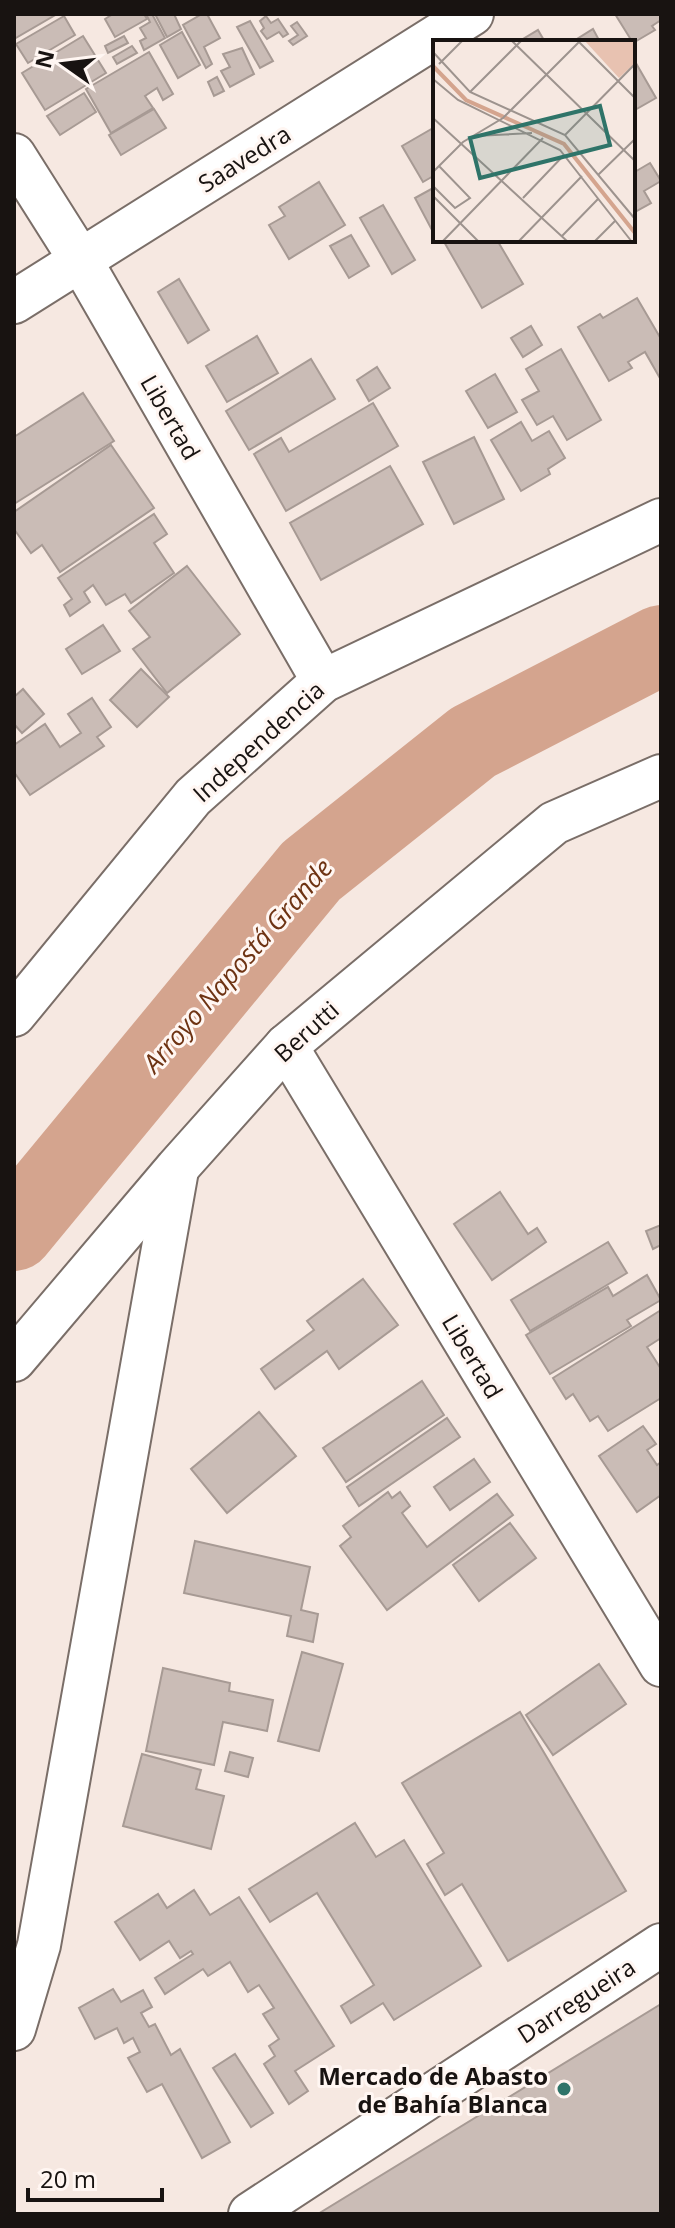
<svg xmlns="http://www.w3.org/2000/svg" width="675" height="2228" font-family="'Open Sans',sans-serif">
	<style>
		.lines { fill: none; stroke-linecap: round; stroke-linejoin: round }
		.river { stroke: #d4a48e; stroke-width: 80 }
		.building { fill: #cabcb6; stroke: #a79a94; stroke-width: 2 }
		.minor-casing { stroke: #7a6e68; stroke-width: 46 }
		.minor { stroke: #fff; stroke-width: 42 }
		.poi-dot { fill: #2f7469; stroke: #fff6f2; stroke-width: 3 }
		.labels { text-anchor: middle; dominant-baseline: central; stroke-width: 6; stroke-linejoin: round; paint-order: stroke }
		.street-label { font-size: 24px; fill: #181311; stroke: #fff6f2 }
		.poi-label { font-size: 24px; font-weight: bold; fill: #181311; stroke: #fff6f2; text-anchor: end }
		.water-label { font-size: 26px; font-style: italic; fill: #6e3313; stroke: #fff6f2 }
		.inset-river { fill: none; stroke: #d4a48e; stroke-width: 4 }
		.inset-road { fill: none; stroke: #9d938e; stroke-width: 2 }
		.view { fill: #2f7469; fill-opacity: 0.15; stroke: #2f7469; stroke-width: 4 }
		.inset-edge { fill: none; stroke: #181311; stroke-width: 4 }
	</style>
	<rect width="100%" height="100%" fill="#f6e8e1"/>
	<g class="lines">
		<polyline class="river" points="14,1231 311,871 473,742 661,645"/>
	</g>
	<g class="building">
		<polygon points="14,14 57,14 14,39"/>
		<polygon points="113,14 144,14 147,19 115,37 105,19"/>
		<polygon points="146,14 152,14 165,38 144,50 140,41 146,38 140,28 150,22"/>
		<polygon points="155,14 174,14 181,29 167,37"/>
		<polygon points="202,14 207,14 220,38 204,47 212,64 206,68 183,25"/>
		<polygon points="615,14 661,14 661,20 652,26 655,30 633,43"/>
		<polygon points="64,16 75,35 28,63 16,44"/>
		<polygon points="266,16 271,23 278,19 288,34 283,37 279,32 267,39 261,31 264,28 260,21"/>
		<polygon points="250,21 273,61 260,68 237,27"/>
		<polygon points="297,22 307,36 293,45 289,41 298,35 291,26"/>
		<polygon points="593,29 600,42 578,42 577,39"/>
		<polygon points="538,30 545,42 518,42"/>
		<polygon points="182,32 200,65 178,78 160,45"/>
		<polygon points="83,36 106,73 45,110 22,73"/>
		<polygon points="124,36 128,43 108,53 105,46"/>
		<polygon points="132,46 137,53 117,64 113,57"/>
		<polygon points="242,48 254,74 230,87 221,71 230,67 223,54"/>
		<polygon points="149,52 173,94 163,100 157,88 145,96 153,108 111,133 86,89"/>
		<polygon points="633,58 656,98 633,111"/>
		<polygon points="217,77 224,91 214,96 208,82"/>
		<polygon points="84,93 96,112 60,135 47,116"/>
		<polygon points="154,109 166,128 121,155 109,135"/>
		<polygon points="435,127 435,175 423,182 402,146"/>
		<polygon points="650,163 661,181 644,191 651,203 633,213 633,173"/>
		<polygon points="319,182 345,225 289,259 269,225 285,216 279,207"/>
		<polygon points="435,187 435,231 433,232 415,198"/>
		<polygon points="383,205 415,260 392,274 360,218"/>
		<polygon points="351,235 369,266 349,278 330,246"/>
		<polygon points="443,240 497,240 523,284 482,308"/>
		<polygon points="179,279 209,330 188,343 158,292"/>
		<polygon points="637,298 661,339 661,380 645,352 628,362 632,368 609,381 578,327 600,314 603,318"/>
		<polygon points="531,326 542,345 523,357 511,338"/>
		<polygon points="257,336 278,373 227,402 206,366"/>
		<polygon points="561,349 601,420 567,440 553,416 537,425 522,400 539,391 526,369"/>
		<polygon points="311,359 335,399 249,450 226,411"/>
		<polygon points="377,367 390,388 369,401 357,380"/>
		<polygon points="495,374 517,412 488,428 466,391"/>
		<polygon points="83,393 114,441 14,504 14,437"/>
		<polygon points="373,403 398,446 286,511 254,454 281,438 289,452"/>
		<polygon points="521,422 532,441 549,431 565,458 548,469 550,474 521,491 491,440"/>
		<polygon points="474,437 504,499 454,524 423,462"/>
		<polygon points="111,445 154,508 60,572 42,545 31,553 14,529 14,512"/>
		<polygon points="390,466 423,524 321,580 290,523"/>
		<polygon points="154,514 167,534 154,543 174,573 131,603 125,594 106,605 93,585 84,592 90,602 70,616 64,605 72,599 58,578"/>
		<polygon points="187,566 240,634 167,693 133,649 150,637 129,611"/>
		<polygon points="103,625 120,651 82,674 66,649"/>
		<polygon points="141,669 169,697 137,727 110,700"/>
		<polygon points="23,689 44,714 22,733 14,724 14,697"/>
		<polygon points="92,698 111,727 97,737 104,746 30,795 14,772 14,745 45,724 60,747 81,733 68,714"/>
		<polygon points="500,1192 528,1234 537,1228 546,1242 492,1280 454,1224"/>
		<polygon points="661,1225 661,1245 653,1249 646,1231"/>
		<polygon points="608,1242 627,1273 530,1331 511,1300"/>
		<polygon points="647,1275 661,1300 627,1320 631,1326 550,1374 526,1335 608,1287 613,1296"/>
		<polygon points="363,1279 398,1325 339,1369 327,1351 275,1389 261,1369 314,1330 307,1321"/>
		<polygon points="661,1310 661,1338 647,1347 661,1369 661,1398 608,1431 598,1416 590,1421 573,1394 566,1399 553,1378"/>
		<polygon points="422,1381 444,1415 346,1482 323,1448"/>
		<polygon points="259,1412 296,1456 227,1513 191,1469"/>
		<polygon points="447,1418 460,1437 359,1506 347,1487"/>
		<polygon points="643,1426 656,1444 647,1450 657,1465 661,1462 661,1495 637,1512 599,1456"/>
		<polygon points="474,1459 490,1482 450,1510 434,1487"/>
		<polygon points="388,1492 392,1498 400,1492 410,1506 402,1513 427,1547 497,1494 513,1515 387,1610 340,1546 351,1537 343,1526"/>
		<polygon points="510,1523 536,1558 479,1601 453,1565"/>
		<polygon points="195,1541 310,1567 301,1610 318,1614 313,1642 287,1636 291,1616 184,1593"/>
		<polygon points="302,1652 343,1664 319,1751 278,1741"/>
		<polygon points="599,1664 626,1704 553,1755 526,1715"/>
		<polygon points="163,1668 230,1683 229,1691 273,1700 267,1731 223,1722 214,1765 146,1751"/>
		<polygon points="520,1712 626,1891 508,1961 462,1884 445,1895 427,1864 444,1853 402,1783"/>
		<polygon points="230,1752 253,1758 248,1777 225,1771"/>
		<polygon points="142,1754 201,1770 196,1789 224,1796 211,1849 123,1826"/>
		<polygon points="355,1823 376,1857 404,1840 481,1966 394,2020 383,2003 351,2023 341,2006 374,1985 317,1893 270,1922 249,1889"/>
		<polygon points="194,1890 210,1915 239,1897 334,2046 295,2071 308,2091 289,2104 264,2064 275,2056 269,2046 279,2039 263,2014 274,2008 259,1985 248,1992 230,1962 208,1976 203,1969 165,1994 155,1978 193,1954 191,1951 180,1958 169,1941 140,1960 115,1922 158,1894 167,1908"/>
		<polygon points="113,1989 121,2002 143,1990 152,2007 141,2013 149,2027 155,2024 171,2055 180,2049 230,2142 202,2158 162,2084 147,2092 128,2058 140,2052 133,2038 124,2043 117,2028 95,2039 79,2008"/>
		<polygon points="661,2004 661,2214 318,2214"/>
		<polygon points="235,2054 273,2113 251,2127 213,2068"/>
	</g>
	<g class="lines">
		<defs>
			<g id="minor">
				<polyline points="14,155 81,261 323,681"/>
				<polyline points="14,302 472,14"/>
				<polyline points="14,1015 193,797 323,681 661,520"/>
				<polyline points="286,1046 661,1665"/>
				<polyline points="14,1360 177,1168 286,1046 554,823 661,776"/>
				<polyline points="14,2029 39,1945 177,1170"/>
				<polyline points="250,2214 661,1945"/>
			</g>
		</defs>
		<use href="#minor" class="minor-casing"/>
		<use href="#minor" class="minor"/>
	</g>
	<circle class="poi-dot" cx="564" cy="2089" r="8"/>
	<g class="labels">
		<g class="street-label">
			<text transform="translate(244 158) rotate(-32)">Saavedra</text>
			<text transform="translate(171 417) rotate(60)">Libertad</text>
			<text transform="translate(258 741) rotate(-42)">Independencia</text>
			<text transform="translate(306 1031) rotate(-42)">Berutti</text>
			<text transform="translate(473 1356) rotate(59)">Libertad</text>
			<text transform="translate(576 2000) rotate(-33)">Darregueira</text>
		</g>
		<g class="poi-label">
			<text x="548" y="2075">Mercado de Abasto<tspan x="548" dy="28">de Bahía Blanca</tspan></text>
		</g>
		<g class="water-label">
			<text transform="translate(237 965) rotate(-49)">Arroyo Napostá Grande</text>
		</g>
	</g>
	<g transform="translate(433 40)">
		<rect width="202" height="202" fill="#f6e8e1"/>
		<path d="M151,0h51v23l-16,15z" fill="#e8c2b1"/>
		<path class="inset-river" d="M0,26l33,34 98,44 71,89"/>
		<path class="inset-road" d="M78,0l124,121M144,0l58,58M0,12l37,40 95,43 70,84M6,24l24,-24M0,39l25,21 102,50 72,92M37,52l52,-52M0,78l135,124M132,95l70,-71M42,96l57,-3M0,132l30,-30 40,-24 76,-76M165,135l37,-36M0,146l22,22 15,-10 -31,-32M0,156l46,46M90,158l41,-43M129,196l36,-37M9,202l101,-104M85,202l64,-66M161,202l21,-21"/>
		<path class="view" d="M167,66l10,39 -130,33 -10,-40z"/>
		<rect width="202" height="202" class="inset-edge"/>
	</g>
	<rect width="675" height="2228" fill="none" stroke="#181311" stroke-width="32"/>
	<g transform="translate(64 64) rotate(284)" stroke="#fff6f2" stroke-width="6" paint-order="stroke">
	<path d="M0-6L14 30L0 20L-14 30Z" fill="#181311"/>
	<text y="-12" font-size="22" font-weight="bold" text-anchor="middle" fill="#181311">N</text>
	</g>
	<path d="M28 2188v12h134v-12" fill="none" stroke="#181311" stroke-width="4"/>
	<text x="40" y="2188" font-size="24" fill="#181311" stroke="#fff6f2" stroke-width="6" paint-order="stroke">20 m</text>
</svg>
